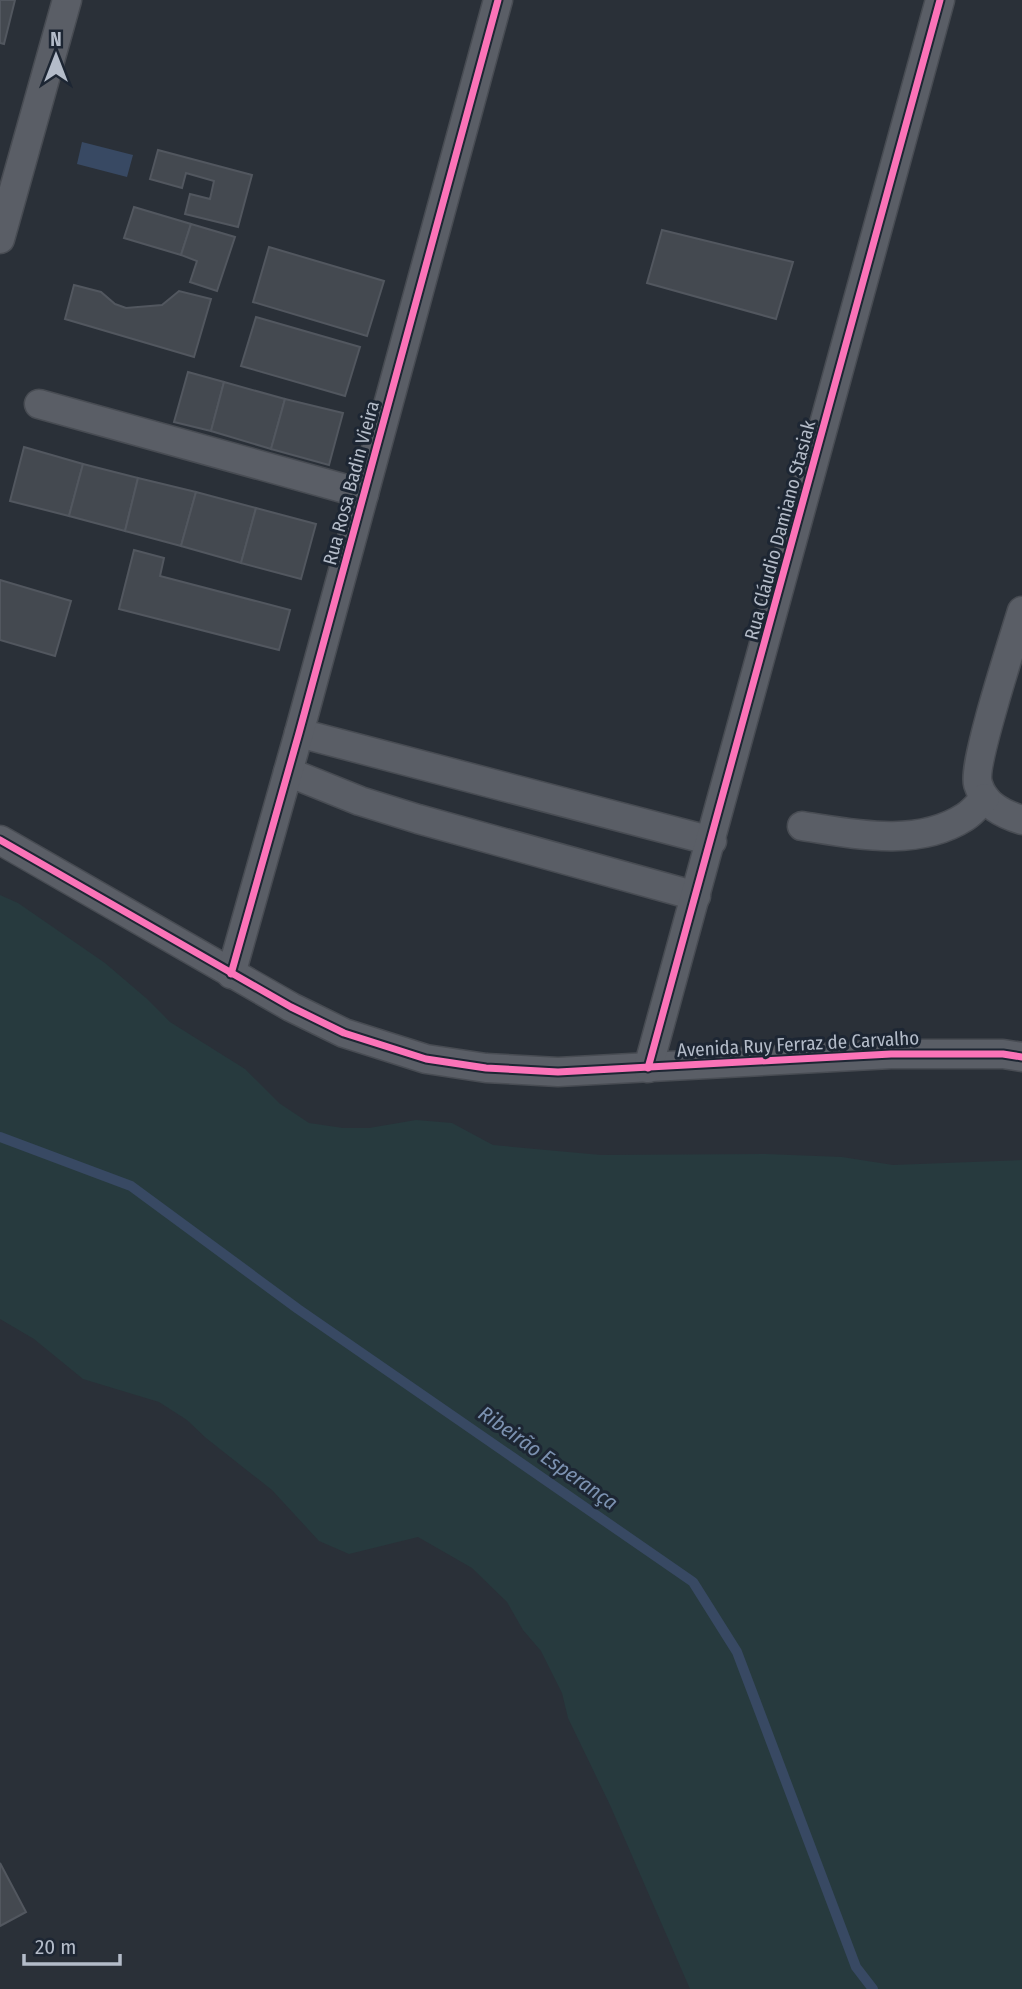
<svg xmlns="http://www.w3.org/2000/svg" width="1022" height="1989" font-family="'Fira Sans Condensed',sans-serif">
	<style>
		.green { fill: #273a3e }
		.water { fill: #384963 }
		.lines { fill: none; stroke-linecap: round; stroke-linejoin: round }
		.stream { stroke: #384963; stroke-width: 10 }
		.building { fill: #444950; stroke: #52575f; stroke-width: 2 }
		.street-casing { stroke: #484c53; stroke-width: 31 }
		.street { stroke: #5a5e66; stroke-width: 28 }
		.cycleway-casing { stroke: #1d2633; stroke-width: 11 }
		.cycleway { stroke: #fb73b8; stroke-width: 7 }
		.labels { text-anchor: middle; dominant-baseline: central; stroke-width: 6; stroke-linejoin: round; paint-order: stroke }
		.street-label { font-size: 19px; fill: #b4bcc9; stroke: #1d2633 }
		.water-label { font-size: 21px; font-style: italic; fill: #7c92b1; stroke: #1d2633 }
	</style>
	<rect width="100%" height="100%" fill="#2a3038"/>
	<polygon class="green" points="0,895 18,903 105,963 146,998 170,1022 245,1069 279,1103 309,1123 343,1128 369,1128 416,1120 452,1123 493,1145 601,1155 766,1154 842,1157 893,1165 1022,1160 1022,1989 690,1989 610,1805 568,1718 562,1693 541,1651 523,1630 507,1602 472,1568 418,1537 349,1554 319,1541 272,1490 206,1438 187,1420 159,1402 83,1379 34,1339 0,1319"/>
	<polygon class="water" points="82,142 133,155 127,177 77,164"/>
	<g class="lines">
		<polyline class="stream" points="0,1137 131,1186 298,1309 693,1582 737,1652 856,1967 873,1989"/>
	</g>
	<g class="building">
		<polygon points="0,0 15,0 4,44 0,43"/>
		<polygon points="158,150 252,175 238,227 185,214 190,194 210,199 214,181 186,173 182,188 150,179"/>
		<polygon points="134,207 191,224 181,255 124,238"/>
		<polygon points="191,224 235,237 217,291 190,282 197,261 181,255"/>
		<polygon points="662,230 793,262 776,319 647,283"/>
		<polygon points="269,247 384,281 367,336 253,302"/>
		<polygon points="74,285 101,292 115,304 126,308 162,305 179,291 211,299 194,357 65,319"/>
		<polygon points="256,317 360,347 345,396 241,366"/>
		<polygon points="188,372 224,382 211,431 174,422"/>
		<polygon points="224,382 285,399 271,449 211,431"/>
		<polygon points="285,399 343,413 329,465 271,449"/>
		<polygon points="24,447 83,464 69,516 10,501"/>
		<polygon points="83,464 138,478 125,531 69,516"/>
		<polygon points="138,478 196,492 181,546 125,531"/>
		<polygon points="196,492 256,508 241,563 181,546"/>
		<polygon points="256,508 316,524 301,579 241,563"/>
		<polygon points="134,550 164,558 160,576 290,610 279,650 119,609"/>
		<polygon points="0,580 71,601 55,656 0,640"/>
		<polygon points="0,1863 26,1912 0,1926"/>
	</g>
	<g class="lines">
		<defs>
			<g id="street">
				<polyline points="0,239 67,0"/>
				<polyline points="39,404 364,494"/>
				<path d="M1022,611c-8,27 -50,154 -44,173 6,21 25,30 44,36"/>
				<polyline points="299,733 712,841"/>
				<polyline points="288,772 360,801 418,819 696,896"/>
				<path d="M802,826c52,8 115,22 163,-9 8,-5 14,-13 20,-19"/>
				<polyline points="0,840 291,1007 344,1033 426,1059 486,1068 558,1072 891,1054 1003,1054 1022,1057"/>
				<polyline points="231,974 299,733 498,0"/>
				<polyline points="648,1068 940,0"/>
			</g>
		</defs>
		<use href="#street" class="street-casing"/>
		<use href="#street" class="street"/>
		<defs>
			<g id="cycleway">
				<polyline points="0,840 291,1007 344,1033 426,1059 486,1068 558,1072 891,1054 1003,1054 1022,1057"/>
				<polyline points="231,974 299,733 498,0"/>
				<polyline points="648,1068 940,0"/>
			</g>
		</defs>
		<use href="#cycleway" class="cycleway-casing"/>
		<use href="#cycleway" class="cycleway"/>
	</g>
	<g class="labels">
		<g class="street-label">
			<text transform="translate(351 483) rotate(-75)">Rua Rosa Badin Vieira</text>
			<text transform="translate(780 530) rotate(-75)">Rua Cláudio Damiano Stasiak</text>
			<text transform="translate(798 1044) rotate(-3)">Avenida Ruy Ferraz de Carvalho</text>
		</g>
		<g class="water-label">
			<text transform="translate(548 1458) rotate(35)">Ribeirão Esperança</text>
		</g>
	</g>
	<g transform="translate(56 56)" stroke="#1d2633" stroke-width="5" paint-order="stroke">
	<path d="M0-5L12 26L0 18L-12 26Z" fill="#b4bcc9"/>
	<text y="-10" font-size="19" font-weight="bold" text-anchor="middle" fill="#b4bcc9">N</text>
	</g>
	<path d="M24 1954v10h96v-10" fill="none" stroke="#b4bcc9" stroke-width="3.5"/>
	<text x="35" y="1954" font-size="21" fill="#b4bcc9" stroke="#1d2633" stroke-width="5" paint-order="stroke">20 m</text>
</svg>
